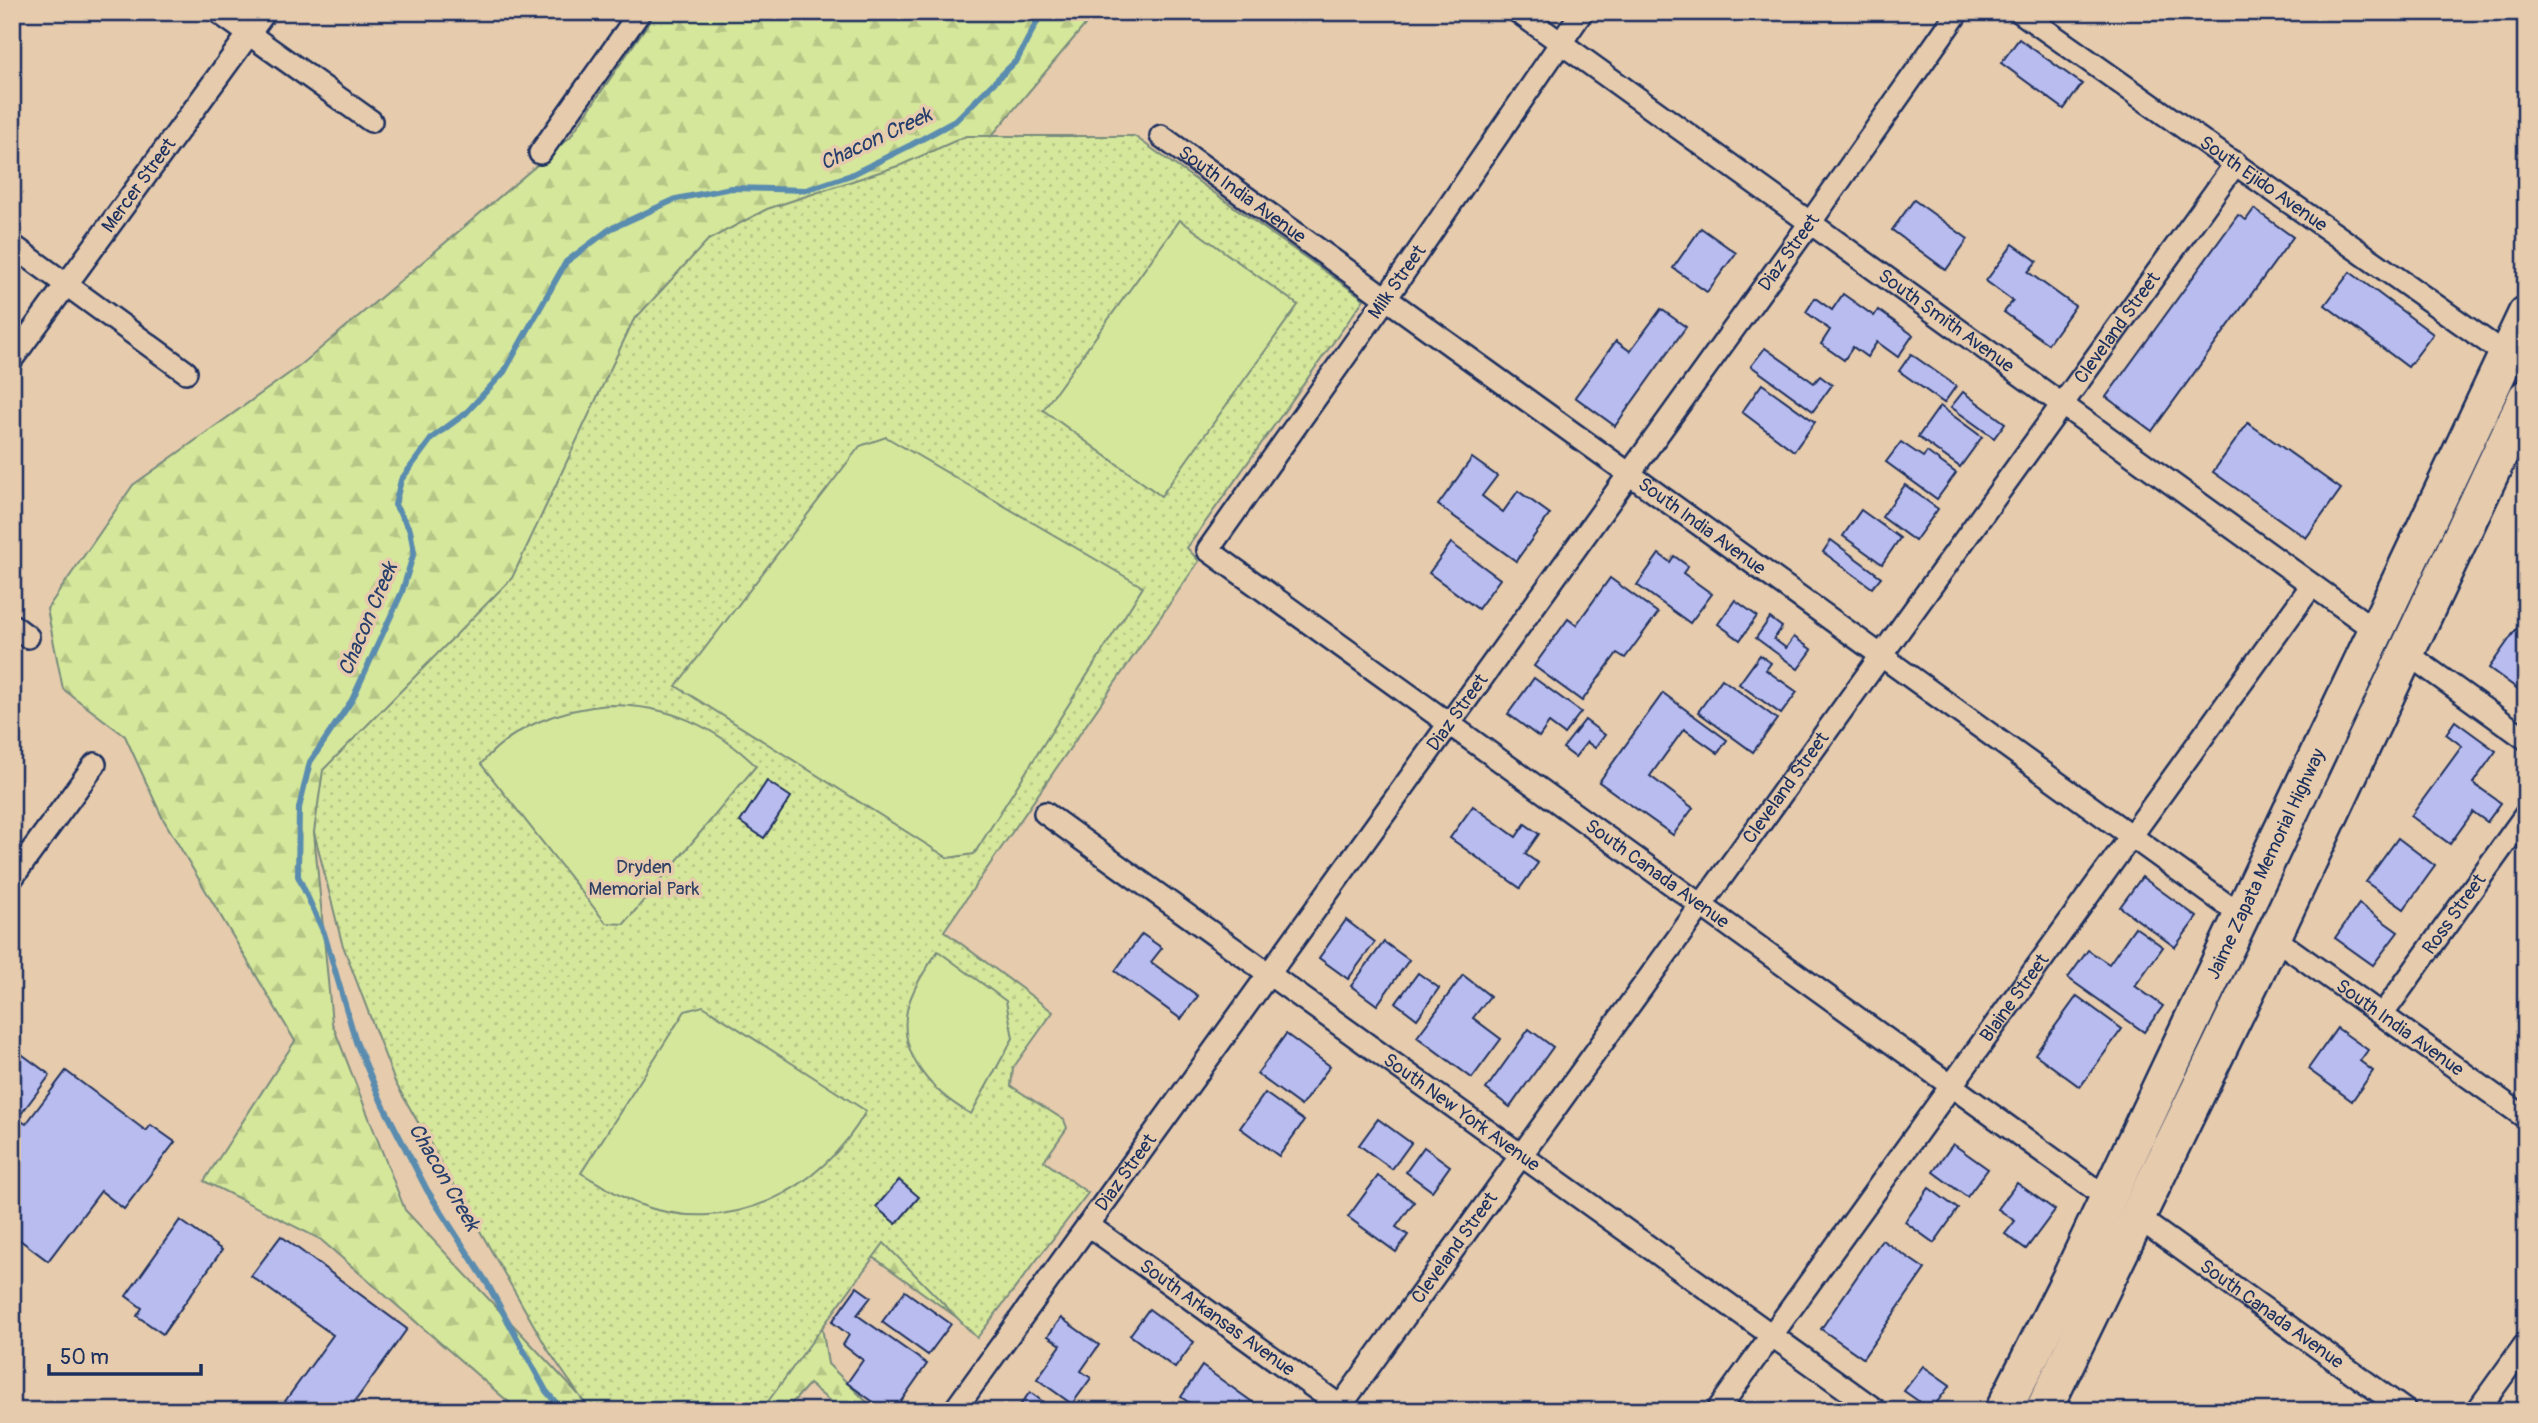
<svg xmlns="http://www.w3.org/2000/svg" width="2538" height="1423" font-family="Pangolin,sans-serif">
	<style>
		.forest { fill: url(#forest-firs); stroke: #788b7c; stroke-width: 2 }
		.park { fill: url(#park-dots); stroke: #788b7c; stroke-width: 2 }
		.pitch { fill: #d5e79a; stroke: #788b7c; stroke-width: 2 }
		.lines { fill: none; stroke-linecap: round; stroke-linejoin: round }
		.stream { stroke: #5a8caf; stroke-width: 6 }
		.building { fill: #b9bcee; stroke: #1b2f5e; stroke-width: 2 }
		.minor-casing { stroke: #1b2f5e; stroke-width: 26 }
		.primary-casing { stroke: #1b2f5e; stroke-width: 40 }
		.minor { stroke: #e6cbad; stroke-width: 21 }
		.primary { stroke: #e6cbad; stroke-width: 35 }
		.labels { text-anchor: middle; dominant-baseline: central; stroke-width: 7; stroke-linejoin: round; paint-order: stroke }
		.street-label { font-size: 19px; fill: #1b2f5e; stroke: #e6cbad }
		.park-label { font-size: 19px; fill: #2e4164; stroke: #e6cbad }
		.water-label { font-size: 21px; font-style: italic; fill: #263e6c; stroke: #e6cbad }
	</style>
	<defs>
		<pattern id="forest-firs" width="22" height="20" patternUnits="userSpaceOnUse" patternTransform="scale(1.75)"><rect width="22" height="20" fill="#d5e79a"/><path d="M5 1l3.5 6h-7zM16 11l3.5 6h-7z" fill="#b6c687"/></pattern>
		<pattern id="park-dots" width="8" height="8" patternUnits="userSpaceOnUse" patternTransform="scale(1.75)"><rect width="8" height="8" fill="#d5e79a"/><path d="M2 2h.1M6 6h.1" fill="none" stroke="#b6c687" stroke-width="1.8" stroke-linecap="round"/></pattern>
	</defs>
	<rect width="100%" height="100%" fill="#e6cbad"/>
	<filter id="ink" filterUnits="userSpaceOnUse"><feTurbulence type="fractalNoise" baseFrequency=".0143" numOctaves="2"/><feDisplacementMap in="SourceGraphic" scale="14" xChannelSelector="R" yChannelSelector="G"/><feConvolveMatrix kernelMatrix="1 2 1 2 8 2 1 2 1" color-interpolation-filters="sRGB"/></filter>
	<g filter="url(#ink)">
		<g class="forest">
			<polygon points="656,12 1096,12 978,152 314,832 332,1023 405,1210 594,1411 519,1411 320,1239 204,1181 295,1041 162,817 125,736 63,689 47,609 133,485 301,365 570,137"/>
			<polygon points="878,1234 980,1334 873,1257 822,1327 828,1364 876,1411 842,1411 809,1384 785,1411 651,1411"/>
		</g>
		<polygon class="park" points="966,136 1134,136 1364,299 1187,548 1199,561 944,931 1053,1012 1013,1068 1011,1086 1064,1120 1067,1128 1044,1161 1088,1193 977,1338 884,1243 761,1411 590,1411 548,1350 395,1082 342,943 314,832 323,770 512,578 633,321 708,240 767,209 901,165"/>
		<g class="pitch">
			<polygon points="1180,220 1298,305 1161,496 1043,410"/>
			<polygon points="886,437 1143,587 974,854 948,858 676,686 860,446"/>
			<path d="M609,705c58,0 105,20 147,61l-132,158 -18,-1 -125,-159c31,-38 80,-55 128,-59z"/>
			<path d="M938,951l68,50 7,37 -42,76c-38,-21 -73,-58 -64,-104 5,-22 19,-41 31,-59z"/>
			<path d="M703,1006l163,105c-45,81 -137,127 -228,93 -20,-8 -38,-20 -57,-31l104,-162z"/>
		</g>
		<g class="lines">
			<polyline class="stream" points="563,1411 546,1391 487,1283 427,1190 382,1103 356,1042 324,933 298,876 299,808 310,762 352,700 402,592 414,552 410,530 395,505 401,480 432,438 466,413 504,372 566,262 610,229 676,199 731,188 806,190 851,175 911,145 955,121 1017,60 1042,12"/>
		</g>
		<g class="building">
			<polygon points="2019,39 2082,84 2064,109 2001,63"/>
			<polygon points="1914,200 1968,239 1946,270 1892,230"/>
			<polygon points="2254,209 2293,237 2152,431 2106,397 2238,215 2246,220"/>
			<polygon points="1701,228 1736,253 1707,292 1673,268"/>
			<polygon points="2013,244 2037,261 2028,272 2075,306 2048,344 2004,312 2013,301 1986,281"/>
			<polygon points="2350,272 2433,334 2408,367 2325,305"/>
			<polygon points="1843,294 1874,316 1878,310 1913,335 1898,357 1877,342 1867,357 1853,347 1844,360 1821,344 1830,330 1806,312 1815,298 1832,310"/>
			<polygon points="1661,309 1686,327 1615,426 1575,397 1616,341 1630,351"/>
			<polygon points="1765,348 1814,383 1820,376 1832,385 1813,411 1751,366"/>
			<polygon points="1911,354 1956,386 1944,403 1899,371"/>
			<polygon points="1762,384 1815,422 1794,451 1742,412"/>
			<polygon points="1963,392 2005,423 1994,438 1951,407"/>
			<polygon points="1940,406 1982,437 1960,467 1918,437"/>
			<polygon points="2248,423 2341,489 2306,538 2213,472"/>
			<polygon points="1901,442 1923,457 1927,452 1956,473 1937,499 1886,462"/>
			<polygon points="1472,458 1497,476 1482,496 1503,512 1518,491 1550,514 1516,561 1438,505"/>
			<polygon points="1905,485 1938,509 1915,541 1882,517"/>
			<polygon points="1861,510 1900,538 1882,564 1843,536"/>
			<polygon points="1831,540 1881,577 1872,588 1823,552"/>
			<polygon points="1451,543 1500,579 1478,609 1429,573"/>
			<polygon points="1659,554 1670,562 1674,556 1688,566 1683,573 1712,594 1690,623 1637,585"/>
			<polygon points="1610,578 1658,613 1625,658 1617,653 1582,701 1534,666 1568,619 1576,625"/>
			<polygon points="1735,600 1757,616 1740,640 1718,624"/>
			<polygon points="1770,618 1782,627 1774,639 1786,648 1794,637 1812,650 1798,669 1756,638"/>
			<polygon points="2524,618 2526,620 2526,695 2489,668"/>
			<polygon points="1760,655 1771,663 1766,670 1797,692 1781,714 1739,684"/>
			<polygon points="1534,678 1581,712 1564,734 1549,723 1539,737 1508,714"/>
			<polygon points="1722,679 1777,719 1753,752 1698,712"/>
			<polygon points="1663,693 1727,740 1718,753 1684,729 1650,776 1693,808 1673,835 1599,782"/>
			<polygon points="1585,720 1605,735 1595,748 1587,742 1575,757 1563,748"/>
			<polygon points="2455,721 2496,751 2473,783 2501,803 2487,822 2473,812 2450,844 2411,816 2462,746 2446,734"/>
			<polygon points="767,781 791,797 764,838 740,822"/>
			<polygon points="1473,806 1516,837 1525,824 1539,834 1525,854 1538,863 1520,888 1450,838"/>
			<polygon points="2398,838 2435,866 2404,909 2366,882"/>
			<polygon points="2142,877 2197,917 2175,947 2120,907"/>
			<polygon points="2359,904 2398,932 2373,965 2335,938"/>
			<polygon points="1346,920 1375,942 1348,979 1319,958"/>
			<polygon points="2135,927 2163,947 2135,986 2163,1006 2144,1032 2068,978 2088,950 2109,964"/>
			<polygon points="1142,934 1162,948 1151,962 1198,996 1181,1019 1115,971"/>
			<polygon points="1384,942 1409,960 1377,1005 1351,986"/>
			<polygon points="1418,973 1439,988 1417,1019 1396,1003"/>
			<polygon points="1463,975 1490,996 1473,1018 1501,1039 1472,1078 1417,1037"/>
			<polygon points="2077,996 2122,1029 2080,1087 2035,1054"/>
			<polygon points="2337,1028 2368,1050 2360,1061 2373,1071 2352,1101 2308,1069"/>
			<polygon points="1529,1029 1553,1047 1510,1107 1486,1089"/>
			<polygon points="1286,1034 1330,1066 1301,1106 1257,1074"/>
			<polygon points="12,1047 50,1075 21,1114 12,1108"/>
			<polygon points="66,1071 146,1131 151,1125 175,1142 124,1209 101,1191 48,1261 12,1234 12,1127 18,1119 26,1124"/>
			<polygon points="1265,1093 1304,1121 1279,1156 1240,1128"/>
			<polygon points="1378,1119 1411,1143 1392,1169 1359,1145"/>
			<polygon points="1953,1144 1988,1169 1967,1197 1933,1172"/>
			<polygon points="1424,1147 1450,1166 1432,1191 1406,1172"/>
			<polygon points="1378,1176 1414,1202 1396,1227 1408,1235 1396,1252 1348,1217"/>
			<polygon points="899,1180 919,1197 896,1224 876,1207"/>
			<polygon points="2017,1183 2055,1210 2026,1249 2005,1234 2015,1221 1998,1209"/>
			<polygon points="1929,1188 1958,1209 1934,1243 1905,1222"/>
			<polygon points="180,1220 222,1250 163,1334 137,1316 142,1308 126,1296"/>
			<polygon points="281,1236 407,1329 348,1411 278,1411 333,1335 251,1276"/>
			<polygon points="1882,1240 1925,1269 1863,1358 1821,1329"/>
			<polygon points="857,1287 871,1297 857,1315 927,1364 894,1411 886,1411 847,1383 863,1360 843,1345 849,1335 832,1322"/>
			<polygon points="905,1291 951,1324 928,1355 882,1322"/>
			<polygon points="1149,1309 1194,1342 1175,1368 1130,1335"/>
			<polygon points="1061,1318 1099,1345 1081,1371 1091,1378 1072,1404 1037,1379 1061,1345 1048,1336"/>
			<polygon points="1202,1366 1265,1411 1201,1411 1181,1397"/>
			<polygon points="1923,1366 1950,1385 1931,1410 1904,1391"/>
			<polygon points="1030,1392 1055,1411 1016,1411"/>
			<polygon points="1173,1402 1186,1411 1167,1411"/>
		</g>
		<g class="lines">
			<defs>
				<g id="minor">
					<polyline points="218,12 371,121"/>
					<path id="s1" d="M1518,12l858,619"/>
					<path id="s2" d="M1582,12l-195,285 -179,253 899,648"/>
					<path id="s3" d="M2020,12l486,343"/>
					<path id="s4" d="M1161,136l1081,780"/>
					<polyline points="540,153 640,12"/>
					<polyline points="12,245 186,372"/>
					<path id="s5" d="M12,359l253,-347"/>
					<polyline points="12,625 28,637"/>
					<polyline points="2405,652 2526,739"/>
					<path id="s6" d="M1045,813l832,598"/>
					<polyline points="12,878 95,764"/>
					<path id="s7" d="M2273,937l253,181"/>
					<path id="s8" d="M2382,1015l144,-201"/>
					<path id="s9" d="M2137,1217l269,194"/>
					<path id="s10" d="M1088,1225l259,186"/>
					<path id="s11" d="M954,1411l856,-1188 148,-211"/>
					<path id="s12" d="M1337,1411l899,-1248"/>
					<path id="s13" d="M1717,1411l595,-826"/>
					<polyline points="2477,1411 2526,1343"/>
				</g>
				<g id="primary">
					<path id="s14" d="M2003,1411l69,-137 454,-960"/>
					<polyline points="2043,1411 2273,937 2526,398"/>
				</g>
			</defs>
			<use href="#minor" class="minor-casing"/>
			<use href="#primary" class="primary-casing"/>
			<use href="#minor" class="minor"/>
			<use href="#primary" class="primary"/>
		</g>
	</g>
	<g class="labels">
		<g class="street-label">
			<text stroke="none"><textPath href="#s3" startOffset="298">South Ejido Avenue</textPath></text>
			<text stroke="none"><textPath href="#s5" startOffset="215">Mercer Street</textPath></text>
			<text stroke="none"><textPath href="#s4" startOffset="100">South India Avenue</textPath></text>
			<text stroke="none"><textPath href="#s11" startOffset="1428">Diaz Street</textPath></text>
			<text transform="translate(1397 282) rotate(-55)">Milk Street</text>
			<text stroke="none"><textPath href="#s1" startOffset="528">South Smith Avenue</textPath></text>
			<text stroke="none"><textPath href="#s12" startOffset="1335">Cleveland Street</textPath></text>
			<text stroke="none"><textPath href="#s4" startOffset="667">South India Avenue</textPath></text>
			<text stroke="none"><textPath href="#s11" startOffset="861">Diaz Street</textPath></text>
			<text stroke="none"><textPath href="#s12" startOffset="768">Cleveland Street</textPath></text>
			<text stroke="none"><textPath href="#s14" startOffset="607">Jaime Zapata Memorial Highway</textPath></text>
			<text stroke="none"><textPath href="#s2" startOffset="1209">South Canada Avenue</textPath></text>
			<text stroke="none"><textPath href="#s8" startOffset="124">Ross Street</textPath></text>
			<text stroke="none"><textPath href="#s13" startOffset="509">Blaine Street</textPath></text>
			<text stroke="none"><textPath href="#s7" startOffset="156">South India Avenue</textPath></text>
			<text stroke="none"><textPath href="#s6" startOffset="513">South New York Avenue</textPath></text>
			<text stroke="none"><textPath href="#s11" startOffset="294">Diaz Street</textPath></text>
			<text stroke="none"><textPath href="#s12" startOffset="201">Cleveland Street</textPath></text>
			<text stroke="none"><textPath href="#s9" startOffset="166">South Canada Avenue</textPath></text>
			<text stroke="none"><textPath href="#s10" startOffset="159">South Arkansas Avenue</textPath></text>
		</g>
		<g class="park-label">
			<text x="644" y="867">Dryden<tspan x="644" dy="22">Memorial Park</tspan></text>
		</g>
		<g class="water-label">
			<text transform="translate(876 139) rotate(-25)">Chacon Creek</text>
			<text transform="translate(368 619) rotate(-67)">Chacon Creek</text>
			<text transform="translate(444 1177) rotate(60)">Chacon Creek</text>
		</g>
	</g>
	<rect width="2538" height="1423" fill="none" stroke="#e6cbad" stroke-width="42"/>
	<rect x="21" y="21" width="2496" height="1381" fill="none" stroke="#1b2f5e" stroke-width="2.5" filter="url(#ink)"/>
	<path d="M49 1364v10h152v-10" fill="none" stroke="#1b2f5e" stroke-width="3.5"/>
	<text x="60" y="1364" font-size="21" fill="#1b2f5e" stroke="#e6cbad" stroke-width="5" paint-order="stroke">50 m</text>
</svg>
